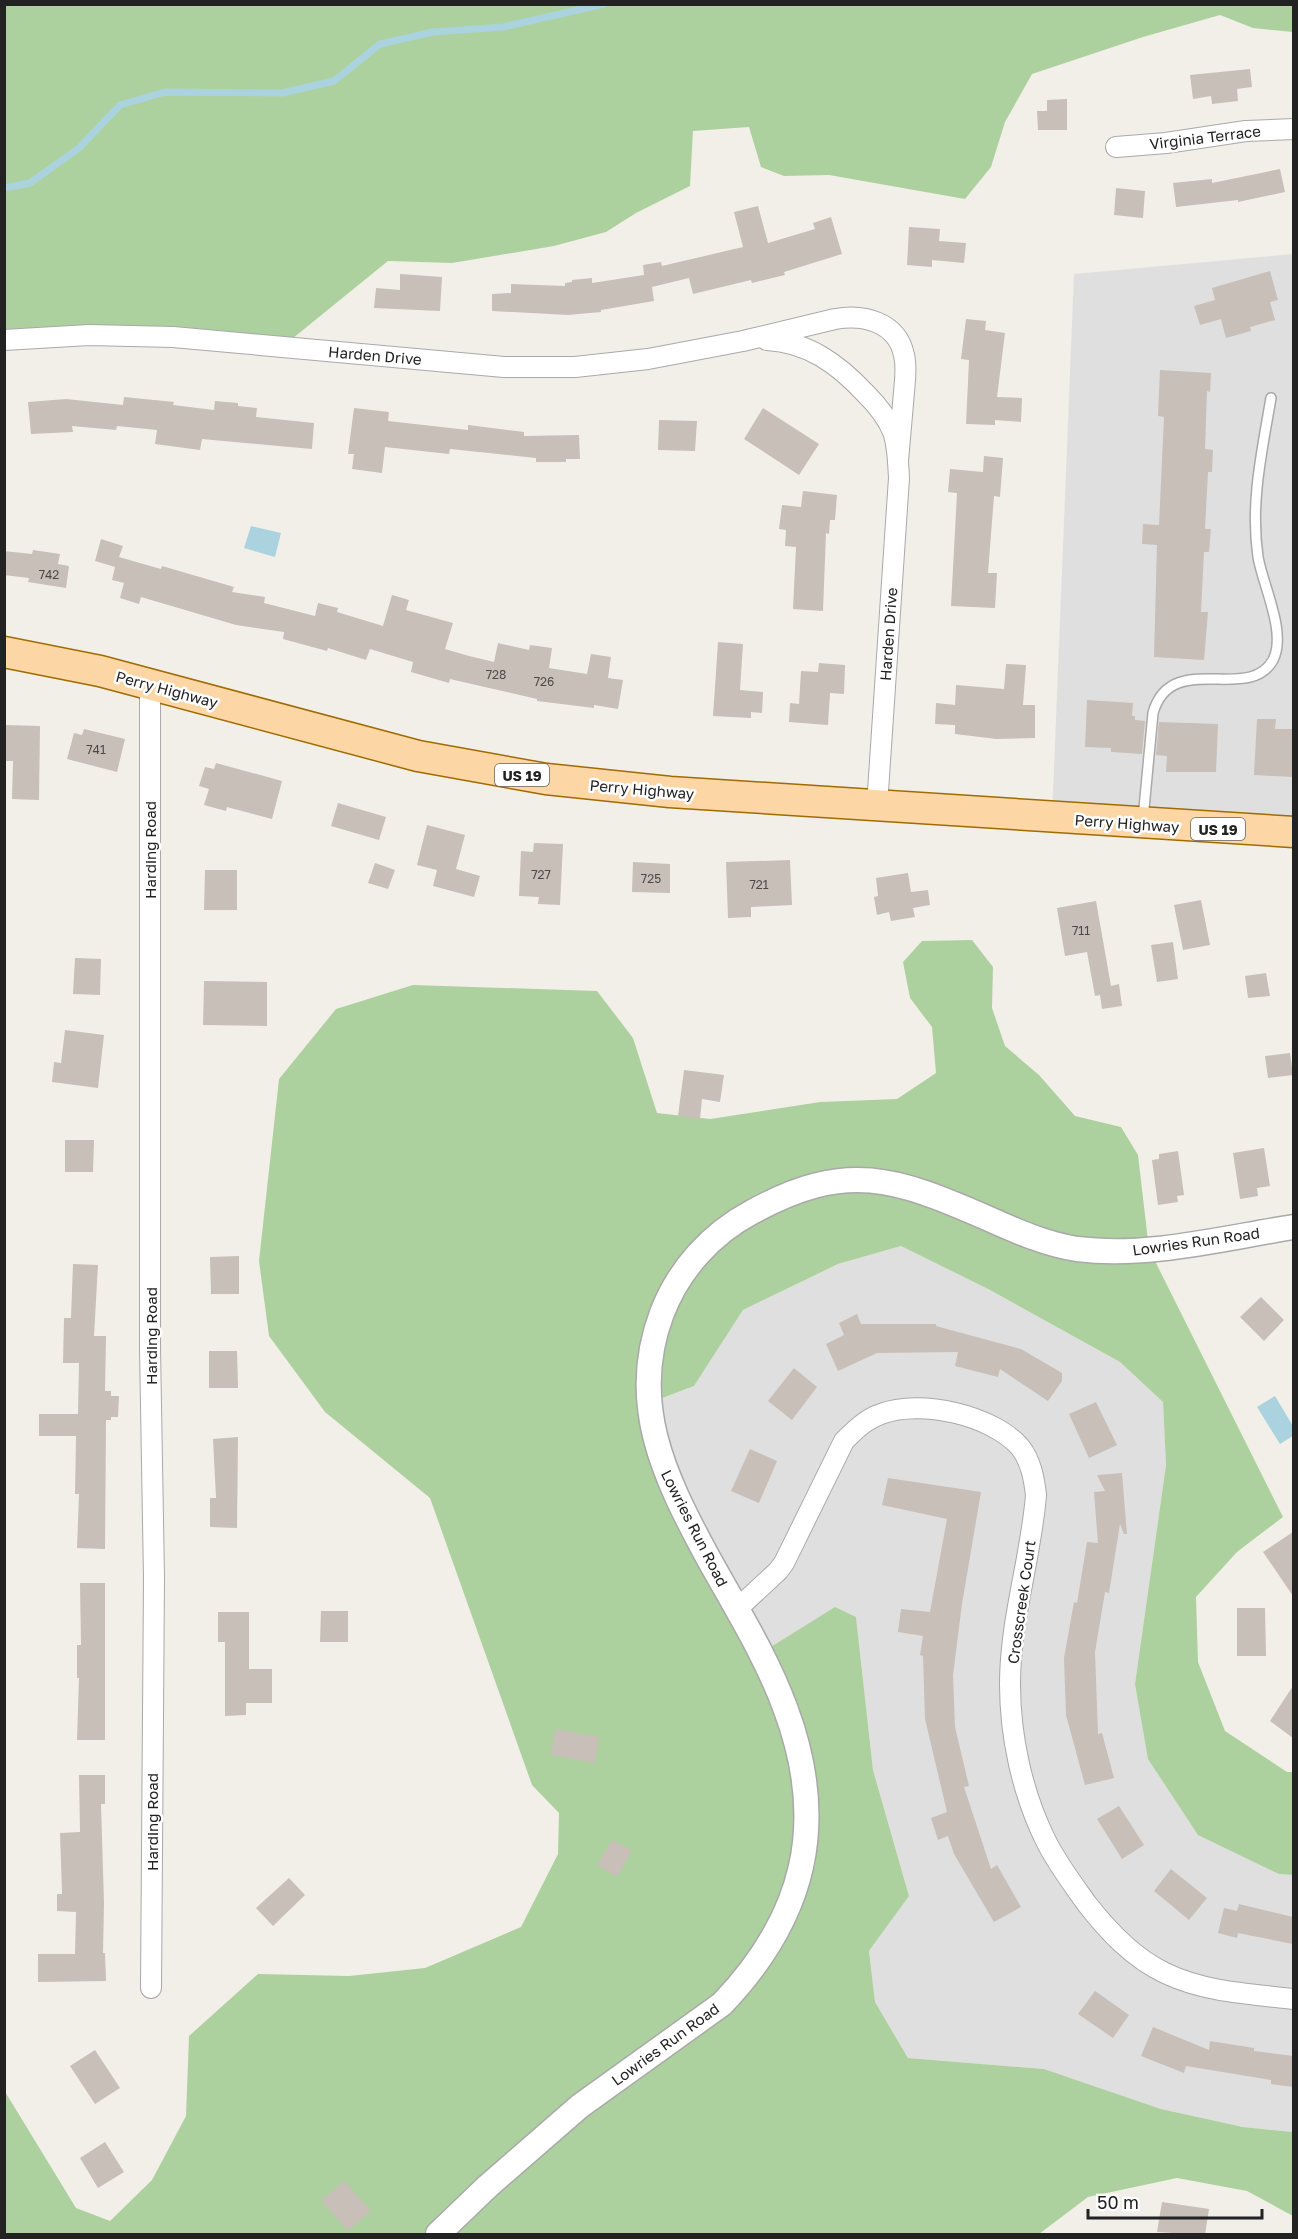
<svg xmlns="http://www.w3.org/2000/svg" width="1298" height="2239" font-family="'Golos Text',sans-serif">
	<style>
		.residential { fill: #e0dfdf }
		.forest { fill: #add19e }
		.water { fill: #aad3df }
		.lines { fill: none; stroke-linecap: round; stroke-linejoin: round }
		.stream { stroke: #aad3df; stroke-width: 7 }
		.building { fill: #c7bfb8 }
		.service-casing { stroke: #a9a9a9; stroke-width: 12 }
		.minor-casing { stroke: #a9a9a9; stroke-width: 22 }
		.tertiary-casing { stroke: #a9a9a9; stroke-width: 27 }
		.primary-casing { stroke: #a06b00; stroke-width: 33 }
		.service { stroke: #fff; stroke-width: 9 }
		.minor { stroke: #fff; stroke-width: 20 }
		.tertiary { stroke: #fff; stroke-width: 24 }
		.primary { stroke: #fcd6a4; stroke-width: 30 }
		.labels { text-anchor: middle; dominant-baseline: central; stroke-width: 5; stroke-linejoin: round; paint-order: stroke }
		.number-label { font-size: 12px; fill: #4b4948 }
		.shield { fill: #fff; stroke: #646464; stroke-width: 1.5 }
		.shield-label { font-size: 14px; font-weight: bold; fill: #222 }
		.street-label { font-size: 15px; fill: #222; stroke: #fff }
	</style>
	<rect width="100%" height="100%" fill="#f2efe9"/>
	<g class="residential">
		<polygon points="1293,254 1293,832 1052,818 1074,274"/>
		<polygon points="901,1246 990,1290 1120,1362 1163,1402 1166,1465 1135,1684 1279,1874 1293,1875 1293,2132 1243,2127 1161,2109 1044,2069 908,2058 875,2002 869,1951 909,1896 873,1770 856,1617 761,1653 679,1504 649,1403 694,1386 743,1310 838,1264"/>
	</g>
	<g class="forest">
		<polygon points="5,5 1293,5 1293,32 1253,28 1220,15 1143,37 1032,74 1005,122 991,167 965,199 829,175 784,176 761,167 749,127 693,131 690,186 636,213 606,232 554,246 452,263 388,261 282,347 5,340"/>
		<polygon points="972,940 993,967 992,1008 1005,1046 1039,1075 1075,1116 1121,1127 1138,1155 1149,1249 1283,1517 1237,1552 1196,1597 1198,1662 1225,1731 1287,1772 1293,1772 1293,1875 1279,1874 1198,1835 1148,1759 1135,1684 1166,1465 1163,1402 1120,1362 990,1290 901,1246 838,1264 743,1310 694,1386 649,1403 652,1423 761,1653 835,1607 856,1617 873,1770 909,1896 869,1951 875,2002 908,2058 1044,2069 1161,2109 1243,2127 1293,2132 1293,2216 1247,2191 1177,2178 1088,2197 1039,2234 5,2234 4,2090 76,2208 110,2221 152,2180 186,2116 189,2036 258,1974 349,1976 425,1968 521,1927 558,1854 559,1813 532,1785 430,1498 325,1412 269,1336 259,1261 279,1079 336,1009 413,985 597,991 633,1038 657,1113 710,1119 820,1102 897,1099 936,1073 932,1027 910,998 903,962 922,941"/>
	</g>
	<g class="water">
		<polygon points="251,526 281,533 275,557 244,548"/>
		<polygon points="1275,1396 1293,1426 1293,1436 1280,1444 1257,1407"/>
	</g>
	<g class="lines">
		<polyline class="stream" points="4,188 30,183 79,148 120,105 165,92 282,93 334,81 380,44 433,32 503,27 604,4"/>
	</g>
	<g class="building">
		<polygon points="1250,69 1252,87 1237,89 1238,101 1212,104 1211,96 1193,99 1190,75"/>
		<polygon points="1067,99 1067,130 1038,130 1037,111 1047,111 1047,100"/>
		<polygon points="1280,169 1285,192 1238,202 1238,200 1176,207 1173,183 1212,179 1212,183"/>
		<polygon points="1116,188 1145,191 1143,218 1114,215"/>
		<polygon points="758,206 768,243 815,229 813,223 831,217 842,254 784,272 785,275 752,283 751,280 693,294 689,278 652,287 654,301 601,310 601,312 568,315 492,311 492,294 511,293 511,284 565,286 565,283 572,282 572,280 592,278 592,283 644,275 643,265 661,262 662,266 743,247 734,212"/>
		<polygon points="909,227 940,229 939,241 966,243 964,263 932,260 932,267 907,265"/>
		<polygon points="1270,271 1278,300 1270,302 1275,320 1250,327 1251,331 1226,338 1221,319 1200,325 1194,306 1215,300 1212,288"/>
		<polygon points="400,274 442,277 440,311 374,308 376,288 400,290"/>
		<polygon points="966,319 986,321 985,330 1005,333 997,397 1022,398 1021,422 995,420 995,425 966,424 969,360 961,359"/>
		<polygon points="1160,370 1211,373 1210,392 1207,391 1205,449 1213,450 1212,472 1208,472 1205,529 1211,529 1209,552 1204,552 1201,612 1208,612 1204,660 1154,657 1157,545 1142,544 1143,524 1159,525 1164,417 1158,416"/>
		<polygon points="124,397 174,402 173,405 214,410 215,401 238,403 238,406 257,408 256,417 314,423 312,449 202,439 200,450 155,444 157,430 117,426 116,430 72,426 73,432 31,434 28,402 66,399 123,405"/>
		<polygon points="354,408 389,412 388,421 468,430 468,425 524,432 524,436 579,435 580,459 566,459 566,462 536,462 536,458 450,449 449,454 385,447 382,473 352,469 354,454 348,454"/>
		<polygon points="763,408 819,444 799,475 744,439"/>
		<polygon points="659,420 697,421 695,451 658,450"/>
		<polygon points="984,456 1003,458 1000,497 994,496 988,573 997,573 995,608 951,606 957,493 948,492 950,469 983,472"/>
		<polygon points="803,491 837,495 835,520 830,520 829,534 826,533 823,611 793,609 796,547 785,546 786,530 779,529 782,505 801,507"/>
		<polygon points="101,539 123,546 119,557 161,569 162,566 234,587 232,592 265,597 264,603 315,616 318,603 338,608 337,612 383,626 392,595 409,600 406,610 453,623 445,649 469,656 494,662 498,643 529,650 530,645 552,648 549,668 587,674 591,654 611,657 608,678 623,680 618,709 594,705 594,708 537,701 537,699 450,679 449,683 411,672 413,662 370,649 366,660 328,648 327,651 283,639 284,632 236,625 141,597 139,604 120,598 124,583 112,580 115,567 95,561"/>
		<polygon points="33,550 60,554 58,564 69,566 66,588 28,582 29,578 4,575 4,551 32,554"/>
		<polygon points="718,642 743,644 740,690 763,692 762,713 751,712 751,718 713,716"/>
		<polygon points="819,663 845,665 844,694 830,693 828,725 789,722 790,703 799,704 801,671 818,672"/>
		<polygon points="1006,664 1026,665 1023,705 1035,705 1035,738 996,739 955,734 955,725 935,724 936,703 955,705 956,685 1004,689"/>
		<polygon points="1087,700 1133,703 1132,716 1135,716 1135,720 1145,721 1142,754 1111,752 1111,748 1085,747"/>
		<polygon points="1257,719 1276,719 1275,729 1293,729 1293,777 1254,775"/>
		<polygon points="1159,722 1218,724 1216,772 1166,772 1167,756 1156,755"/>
		<polygon points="4,725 40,726 39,800 12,799 13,761 4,761"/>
		<polygon points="84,729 125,739 117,772 67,759 74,733 82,735"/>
		<polygon points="216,763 282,781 272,819 227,807 226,811 204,805 209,789 199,786 205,767 214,769"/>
		<polygon points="338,803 386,817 379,840 331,826"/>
		<polygon points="427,825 465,835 456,869 480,876 474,897 433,886 437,870 417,865"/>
		<polygon points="534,843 563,844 560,905 538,904 539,897 519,896 521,851 533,852"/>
		<polygon points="790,860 792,905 751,907 751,917 728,918 726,862"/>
		<polygon points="633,862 670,864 670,893 632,892"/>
		<polygon points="375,863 395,870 388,889 368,883"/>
		<polygon points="205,870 237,870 237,910 204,910"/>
		<polygon points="908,873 911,892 928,890 930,905 913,908 915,917 891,921 889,912 877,915 874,897 878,896 876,878"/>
		<polygon points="1201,900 1210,945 1183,950 1174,905"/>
		<polygon points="1096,901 1111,986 1119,984 1122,1006 1102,1009 1100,995 1095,996 1087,952 1065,956 1057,908"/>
		<polygon points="1173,942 1178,979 1157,982 1151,945"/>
		<polygon points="75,958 101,959 100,995 73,994"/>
		<polygon points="1266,973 1270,996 1248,998 1245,976"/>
		<polygon points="204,981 267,982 267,1026 203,1025"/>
		<polygon points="65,1030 104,1035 98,1088 52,1082 54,1062 61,1063"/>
		<polygon points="1290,1053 1293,1075 1268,1078 1265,1056"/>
		<polygon points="684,1070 724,1075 720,1102 702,1099 700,1119 678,1116"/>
		<polygon points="65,1140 94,1140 93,1172 65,1172"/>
		<polygon points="1264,1148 1270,1186 1257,1188 1258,1196 1240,1199 1233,1153"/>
		<polygon points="1178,1151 1184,1195 1177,1196 1178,1202 1158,1205 1152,1160 1159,1159 1159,1154"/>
		<polygon points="239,1256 239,1294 211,1294 210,1257"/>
		<polygon points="73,1264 98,1265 94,1336 106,1336 105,1391 111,1391 111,1396 119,1396 118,1417 111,1417 111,1420 106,1420 105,1549 77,1548 79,1494 75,1494 76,1436 39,1436 39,1414 78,1414 79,1363 63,1363 64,1318 71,1318"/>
		<polygon points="1261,1297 1284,1320 1264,1341 1240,1317"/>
		<polygon points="857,1314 861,1324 936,1324 936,1326 1021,1349 1062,1373 1062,1381 1048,1401 1000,1369 998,1377 955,1366 958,1352 877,1353 838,1371 826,1344 844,1335 839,1323"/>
		<polygon points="209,1351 237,1351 238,1388 209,1388"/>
		<polygon points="794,1368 817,1387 792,1420 768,1401"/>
		<polygon points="1096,1402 1117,1445 1089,1458 1069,1414"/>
		<polygon points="238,1437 237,1528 210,1527 210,1498 216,1498 213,1439"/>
		<polygon points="750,1449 777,1461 759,1503 731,1491"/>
		<polygon points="1122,1473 1127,1534 1124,1534 1120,1524 1109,1593 1105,1592 1095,1652 1098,1734 1102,1733 1114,1778 1085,1785 1066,1715 1064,1658 1074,1602 1077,1603 1087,1542 1098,1543 1094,1492 1105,1491 1097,1475"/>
		<polygon points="888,1478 981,1492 962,1604 953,1675 955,1727 969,1786 964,1787 991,1869 997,1865 1021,1907 994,1922 954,1854 948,1836 938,1840 931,1818 947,1812 925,1719 923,1656 920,1655 923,1636 898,1632 901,1609 930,1612 947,1519 882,1505"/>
		<polygon points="1293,1532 1293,1596 1263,1552"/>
		<polygon points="80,1583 105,1583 105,1740 77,1740 79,1678 77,1678 77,1645 81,1645"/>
		<polygon points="1237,1608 1265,1608 1266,1656 1237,1656"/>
		<polygon points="321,1611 348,1611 348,1642 320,1642"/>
		<polygon points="218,1612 249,1612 249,1669 272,1669 272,1703 246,1703 246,1715 225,1716 225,1642 218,1642"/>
		<polygon points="1293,1686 1293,1738 1270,1721"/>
		<polygon points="555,1729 599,1737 595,1763 551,1755"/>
		<polygon points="79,1775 105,1775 105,1804 101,1804 104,1903 103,1953 105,1953 106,1981 38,1982 38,1954 75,1954 76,1912 57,1911 57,1894 62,1894 60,1833 80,1832"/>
		<polygon points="1119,1806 1144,1845 1122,1859 1097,1819"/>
		<polygon points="612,1840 632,1851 617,1877 597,1865"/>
		<polygon points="1171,1869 1207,1898 1189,1920 1154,1891"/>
		<polygon points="289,1878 305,1895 273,1926 256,1908"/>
		<polygon points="1239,1904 1293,1917 1293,1944 1238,1933 1237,1938 1218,1933 1224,1908 1237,1911"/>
		<polygon points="1095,1991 1129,2015 1113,2038 1078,2014"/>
		<polygon points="1153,2027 1209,2050 1210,2041 1254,2048 1254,2051 1293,2056 1293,2087 1271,2084 1271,2080 1186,2066 1184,2073 1141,2056"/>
		<polygon points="95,2050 120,2088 95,2104 70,2066"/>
		<polygon points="105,2142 124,2172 98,2188 80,2158"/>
		<polygon points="344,2181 371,2211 348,2231 321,2201"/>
		<polygon points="1162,2202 1209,2209 1205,2235 1157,2232"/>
	</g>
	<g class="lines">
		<defs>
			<path id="service" d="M1143,819l10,-106c18,-64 96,-9 120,-53 14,-27 -10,-74 -15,-103 -8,-54 4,-106 13,-159"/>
			<g id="minor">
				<polyline points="1116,147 1166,143 1246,131 1294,129"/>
				<path d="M4,340l85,-5 84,2 331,30h71l73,-8 95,-18 92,-22c29,-5 62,3 69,36 3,12 1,25 0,37 -2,23 -4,46 -6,69"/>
				<path d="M767,340c41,2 71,24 99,54 11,11 21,23 27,38 5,14 5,30 6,46l-22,328"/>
				<polyline points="150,684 150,1348 154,1578 151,1988"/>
				<path d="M737,1609l41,-38 6,-8 60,-122c11,-11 22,-22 37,-27 40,-15 111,1 139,33 11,14 14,31 16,48 -5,63 -26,125 -26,189 0,52 12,108 35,155 11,23 27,44 42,65 21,27 46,54 78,69 39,19 85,21 129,26"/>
			</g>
			<path id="tertiary" d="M438,2234l50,-48 92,-80 142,-102c83,-87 106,-180 64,-294 -20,-55 -52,-105 -80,-156 -42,-78 -78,-152 -44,-241 17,-44 49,-79 90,-101 95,-52 143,-34 235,6 29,13 58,26 90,31 71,9 146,-11 217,-22"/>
			<polyline id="primary" points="4,652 100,671 418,756 546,779 670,792 1294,832"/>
		</defs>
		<use href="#service" class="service-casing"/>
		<use href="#minor" class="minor-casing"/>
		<use href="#tertiary" class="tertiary-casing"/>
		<use href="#primary" class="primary-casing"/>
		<use href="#service" class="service"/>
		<use href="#minor" class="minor"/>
		<use href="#tertiary" class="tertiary"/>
		<use href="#primary" class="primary"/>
	</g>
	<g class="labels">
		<g class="number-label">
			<text x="49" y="574">742</text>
			<text x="496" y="674">728</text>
			<text x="544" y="681">726</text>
			<text x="96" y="749">741</text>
			<text x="541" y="874">727</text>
			<text x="651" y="878">725</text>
			<text x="759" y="884">721</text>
			<text x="1081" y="930">711</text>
		</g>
		<g class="shield">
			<rect x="495" y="764" width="54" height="22" rx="4.5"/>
			<rect x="1191" y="818" width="54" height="22" rx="4.5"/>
		</g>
		<g class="shield-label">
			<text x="522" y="775">US 19</text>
			<text x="1218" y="829">US 19</text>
		</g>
		<g class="street-label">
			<text transform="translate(1205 137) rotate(-7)">Virginia Terrace</text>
			<text transform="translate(375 355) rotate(5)">Harden Drive</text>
			<text transform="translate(888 634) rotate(-86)">Harden Drive</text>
			<text transform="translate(167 689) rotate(15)">Perry Highway</text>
			<text transform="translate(642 789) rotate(5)">Perry Highway</text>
			<text transform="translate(1127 823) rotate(4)">Perry Highway</text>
			<text transform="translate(150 850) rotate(-90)">Harding Road</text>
			<text transform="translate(1196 1241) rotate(-8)">Lowries Run Road</text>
			<text transform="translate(151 1336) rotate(-90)">Harding Road</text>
			<text transform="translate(695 1528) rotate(63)">Lowries Run Road</text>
			<text transform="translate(1021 1602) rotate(-82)">Crosscreek Court</text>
			<text transform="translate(152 1822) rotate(-90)">Harding Road</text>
			<text transform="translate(665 2044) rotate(-36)">Lowries Run Road</text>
		</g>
	</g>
	<rect width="1298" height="2239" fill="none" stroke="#222222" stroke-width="12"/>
	<path d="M1088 2209v9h174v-9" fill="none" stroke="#222222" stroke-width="3"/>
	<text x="1097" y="2209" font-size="18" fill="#222222" stroke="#ffffff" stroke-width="4.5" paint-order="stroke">50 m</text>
</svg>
